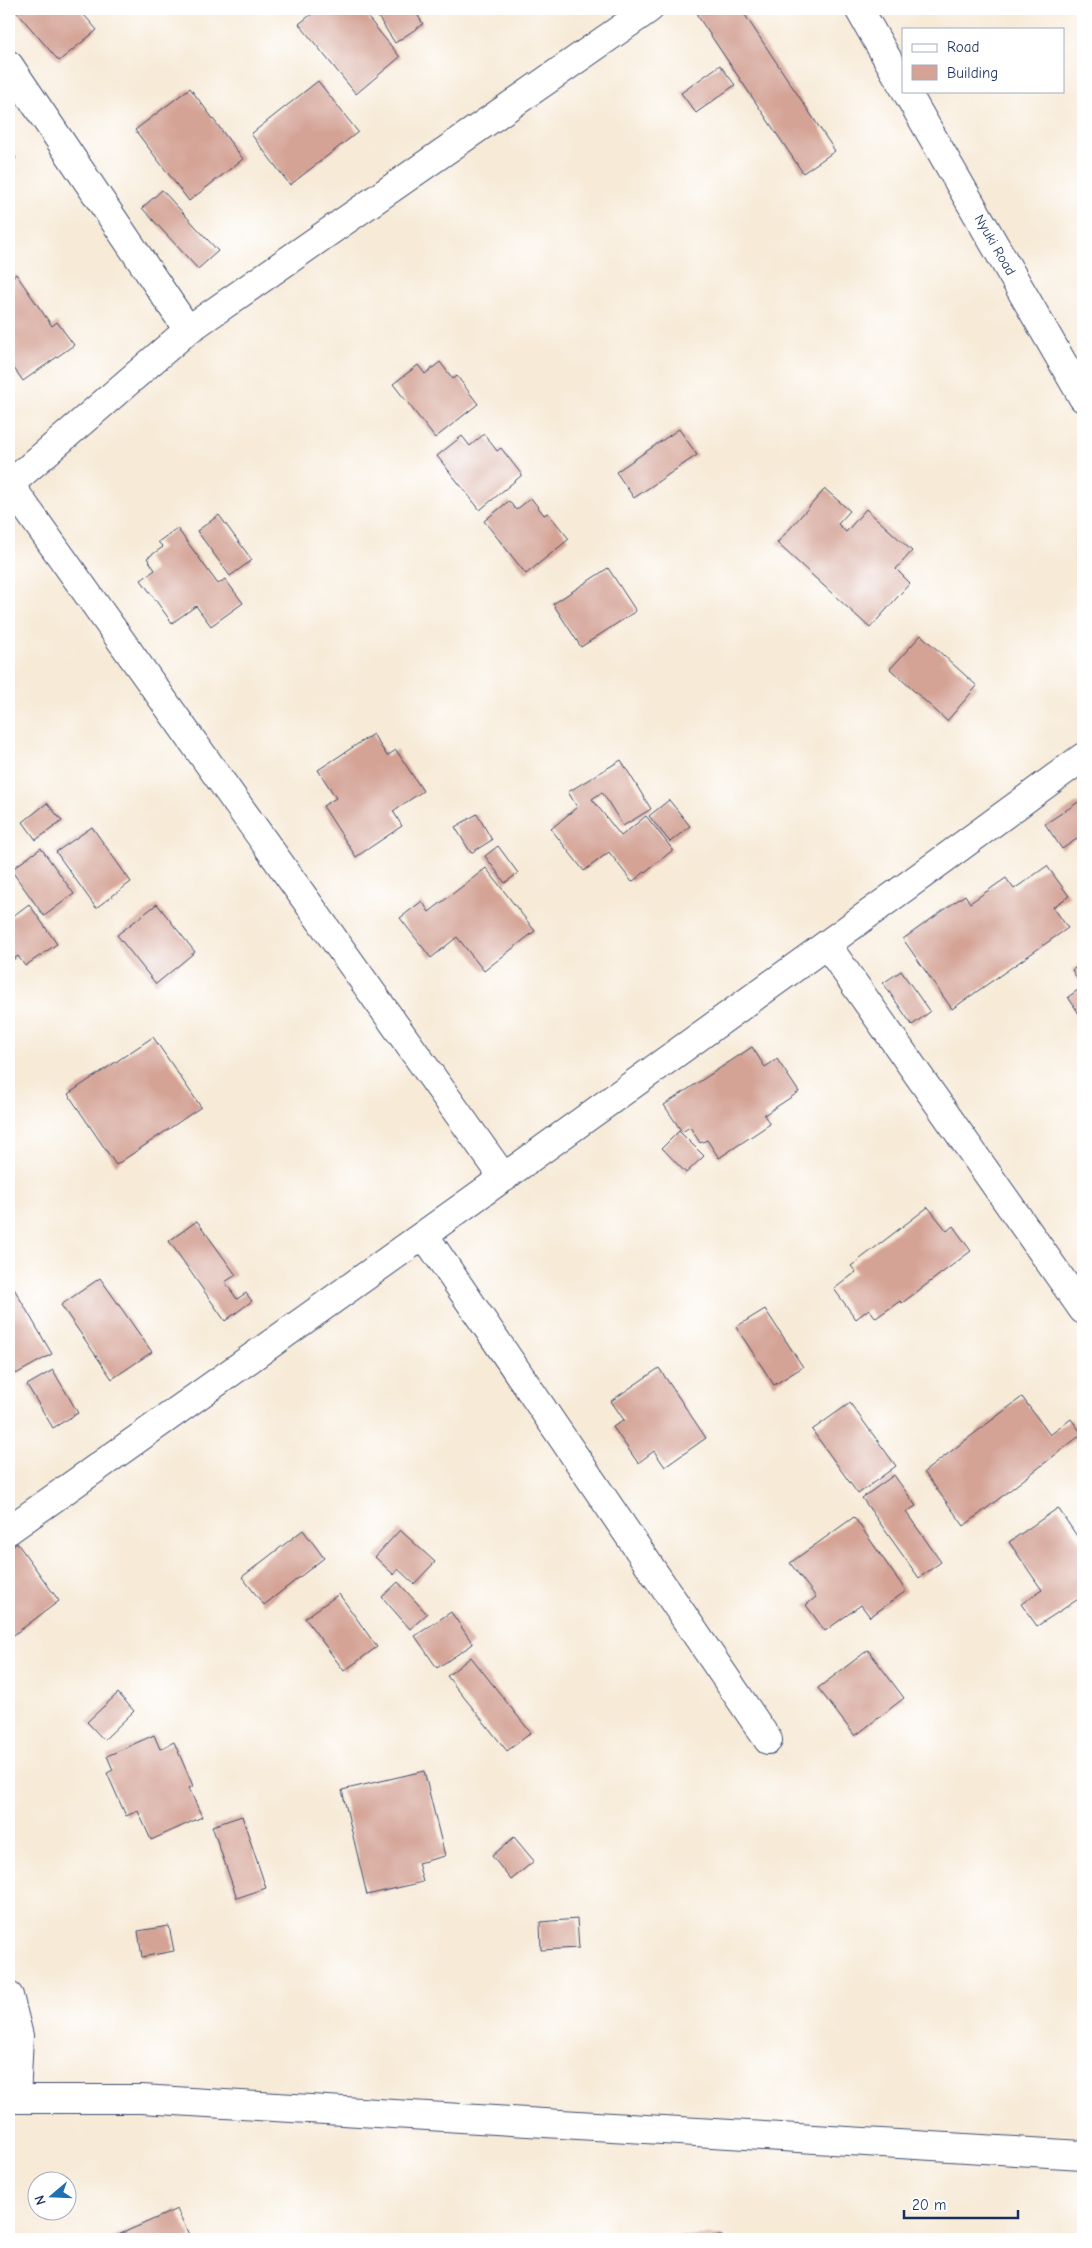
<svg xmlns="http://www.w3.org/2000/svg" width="1092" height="2248" font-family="'Comic Neue',sans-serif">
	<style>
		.building { fill: #d4a395 }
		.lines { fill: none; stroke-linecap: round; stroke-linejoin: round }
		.street-casing { stroke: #3c4b70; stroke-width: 30 }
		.street { stroke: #fff; stroke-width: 28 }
		.labels { text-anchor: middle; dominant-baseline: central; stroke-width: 5; stroke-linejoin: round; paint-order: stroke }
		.street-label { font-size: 14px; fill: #1b2f5e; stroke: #fff }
	</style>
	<rect width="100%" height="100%" fill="#fff"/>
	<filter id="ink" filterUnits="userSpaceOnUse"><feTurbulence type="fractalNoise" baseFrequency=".02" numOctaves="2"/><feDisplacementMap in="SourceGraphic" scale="10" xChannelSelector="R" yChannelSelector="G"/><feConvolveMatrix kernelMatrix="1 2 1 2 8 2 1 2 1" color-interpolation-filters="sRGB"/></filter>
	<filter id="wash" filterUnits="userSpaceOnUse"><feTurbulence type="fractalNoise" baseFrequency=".0096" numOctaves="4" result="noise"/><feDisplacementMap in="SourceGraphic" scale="20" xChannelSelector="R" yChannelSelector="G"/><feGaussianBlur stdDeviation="1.12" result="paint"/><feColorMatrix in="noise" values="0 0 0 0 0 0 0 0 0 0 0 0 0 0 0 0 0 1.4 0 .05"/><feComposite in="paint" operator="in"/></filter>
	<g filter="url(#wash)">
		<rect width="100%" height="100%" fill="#f7ead7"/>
		<g id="blocks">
			<g class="building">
				<polygon points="14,9 79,9 97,30 59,61"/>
				<polygon points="318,9 361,9 400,57 356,94 299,24"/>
				<polygon points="373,9 414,9 423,24 395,43"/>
				<polygon points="706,9 741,9 835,151 803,173 697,15"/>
				<polygon points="720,65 735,85 696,113 681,93"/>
				<polygon points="318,81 358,132 290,185 251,134"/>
				<polygon points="190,88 243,159 189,201 135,130"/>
				<polygon points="9,148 16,158 9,163"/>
				<polygon points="162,190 218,251 198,269 142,208"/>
				<polygon points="16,274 52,326 57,322 74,345 23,381 9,361 9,279"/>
				<polygon points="440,362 453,379 457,376 478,404 435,438 393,384 418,365 425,374"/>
				<polygon points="679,429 697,455 634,498 616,472"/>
				<polygon points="484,434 497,451 501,448 522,475 480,510 437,456 462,436 470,446"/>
				<polygon points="825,489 850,511 838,524 846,532 866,509 912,551 896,569 910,583 870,628 777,543"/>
				<polygon points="531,498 544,515 548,513 569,539 526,574 484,521 509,501 516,510"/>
				<polygon points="219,515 252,560 230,576 197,531"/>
				<polygon points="177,528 218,584 225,579 243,603 211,626 196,606 172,623 141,580 155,570 147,558 163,547 158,542"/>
				<polygon points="608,568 636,611 581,647 553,604"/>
				<polygon points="921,635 977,686 947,721 890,669"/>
				<polygon points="373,734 387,756 396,750 423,791 393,811 402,826 356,857 323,806 336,798 318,770"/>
				<polygon points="621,760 651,809 623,826 602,792 592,799 621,836 646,816 673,850 632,882 609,852 584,871 551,829 577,807 568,792"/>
				<polygon points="1083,799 1083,847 1077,839 1062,849 1045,824"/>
				<polygon points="669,800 690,826 670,842 649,816"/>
				<polygon points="47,803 62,821 36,840 23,822"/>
				<polygon points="477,814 492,840 471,853 455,827"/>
				<polygon points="92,827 131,882 96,908 56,852"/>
				<polygon points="498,846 518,873 505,883 485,856"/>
				<polygon points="41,848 74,894 44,916 11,870"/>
				<polygon points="1047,866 1069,896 1053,907 1068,928 952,1009 903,939 965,895 970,903 1006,878 1014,889"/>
				<polygon points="486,868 535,931 484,971 457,937 431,958 400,918 422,901 429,912"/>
				<polygon points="29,904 57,944 25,966 18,956 9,962 9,919"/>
				<polygon points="157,904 195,952 156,984 117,935"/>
				<polygon points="1083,963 1083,1020 1068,997 1082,987 1072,970"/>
				<polygon points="901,971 930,1012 912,1025 883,983"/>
				<polygon points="153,1037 201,1107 116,1165 68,1094"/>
				<polygon points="752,1047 765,1067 777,1059 799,1092 764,1115 770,1124 719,1158 707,1140 700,1143 690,1127 682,1132 664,1105"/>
				<polygon points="679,1131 704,1156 686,1173 662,1148"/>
				<polygon points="928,1207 947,1231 953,1226 971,1251 902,1303 900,1301 876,1318 869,1309 856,1319 834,1289 856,1272 851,1266"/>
				<polygon points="197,1221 236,1275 225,1282 237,1299 246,1293 252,1301 225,1321 169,1241"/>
				<polygon points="100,1278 152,1352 112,1379 61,1305"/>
				<polygon points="9,1280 52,1354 16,1374 9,1361"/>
				<polygon points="765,1309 803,1367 774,1385 736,1327"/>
				<polygon points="659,1368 706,1438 665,1467 654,1451 638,1463 613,1427 624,1420 611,1401"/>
				<polygon points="53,1370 78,1413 53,1428 27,1385"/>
				<polygon points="1022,1397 1050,1435 1071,1419 1082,1434 964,1526 924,1472"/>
				<polygon points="850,1403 896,1466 858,1494 812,1430"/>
				<polygon points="894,1475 916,1506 906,1512 941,1562 919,1578 862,1498"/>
				<polygon points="1058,1508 1083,1545 1083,1596 1037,1626 1021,1604 1042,1590 1009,1542"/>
				<polygon points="854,1517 906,1591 870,1617 861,1605 825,1631 806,1605 816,1597 790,1563"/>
				<polygon points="303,1530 324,1558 264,1605 242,1577"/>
				<polygon points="400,1530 435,1562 414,1584 398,1569 394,1575 375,1557"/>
				<polygon points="17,1543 59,1601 11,1637 9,1634 9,1549"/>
				<polygon points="398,1582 427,1614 410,1629 382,1597"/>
				<polygon points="339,1594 377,1647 344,1671 305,1618"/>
				<polygon points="451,1612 473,1644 437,1668 415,1636"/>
				<polygon points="868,1650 904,1698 855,1736 818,1688"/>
				<polygon points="471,1657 531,1733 507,1751 447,1676"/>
				<polygon points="118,1693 134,1711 104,1740 87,1722"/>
				<polygon points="154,1735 160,1749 174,1742 193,1786 189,1788 202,1817 151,1840 138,1811 126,1816 107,1773 113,1770 107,1756"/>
				<polygon points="424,1771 445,1856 418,1863 423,1882 367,1895 342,1790"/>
				<polygon points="242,1816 266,1888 237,1898 212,1826"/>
				<polygon points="514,1837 534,1861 511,1880 492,1856"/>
				<polygon points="577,1919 579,1948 541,1950 540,1922"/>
				<polygon points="169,1926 174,1951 142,1957 138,1931"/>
				<polygon points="177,2209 191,2239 109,2239"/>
				<rect x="675" y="2236" width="47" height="3"/>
			</g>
		</g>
	</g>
	<g filter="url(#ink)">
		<use href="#blocks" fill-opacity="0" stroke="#3c4b70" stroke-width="1"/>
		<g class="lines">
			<defs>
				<g id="street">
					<polyline points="859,9 903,86"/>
					<polyline points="9,65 188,330"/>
					<polyline points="906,91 1083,398"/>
					<polyline points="9,485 188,330 649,9"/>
					<polyline points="10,485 504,1178"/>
					<polyline points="827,945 1083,1310"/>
					<polyline points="425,1236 768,1740"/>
					<path d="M9,1530c360,-255 719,-512 1074,-773"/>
					<polyline points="9,1996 19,2036 16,2099"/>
					<polyline points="9,2099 141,2099 1083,2155"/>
				</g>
			</defs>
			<use href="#street" class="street-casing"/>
			<use href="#street" class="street"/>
		</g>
	</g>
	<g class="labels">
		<g class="street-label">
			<text transform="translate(995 245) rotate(60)">Nyuki Road</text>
		</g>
	</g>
	<rect width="1092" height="2248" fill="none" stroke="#fff" stroke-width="30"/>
	<rect x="902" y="28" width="162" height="65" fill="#ffffff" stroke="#a4acbf"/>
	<rect x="912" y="44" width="25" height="8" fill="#ffffff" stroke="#a4acbf"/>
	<text x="947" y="52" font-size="15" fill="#1b2f5e">Road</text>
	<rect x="912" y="65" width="25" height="15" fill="#d4a395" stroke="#a4acbf"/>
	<text x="947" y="78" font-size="15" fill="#1b2f5e">Building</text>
	<g transform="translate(52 2196) rotate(251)"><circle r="24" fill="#ffffff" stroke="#a4acbf"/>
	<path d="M0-4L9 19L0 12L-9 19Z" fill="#1f6fb2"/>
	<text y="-8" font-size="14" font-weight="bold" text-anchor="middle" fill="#1b2f5e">N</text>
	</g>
	<path d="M904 2210v8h114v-8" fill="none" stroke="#1b2f5e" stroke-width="2.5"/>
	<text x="912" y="2210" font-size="15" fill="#1b2f5e" stroke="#ffffff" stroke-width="4" paint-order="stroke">20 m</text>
</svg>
